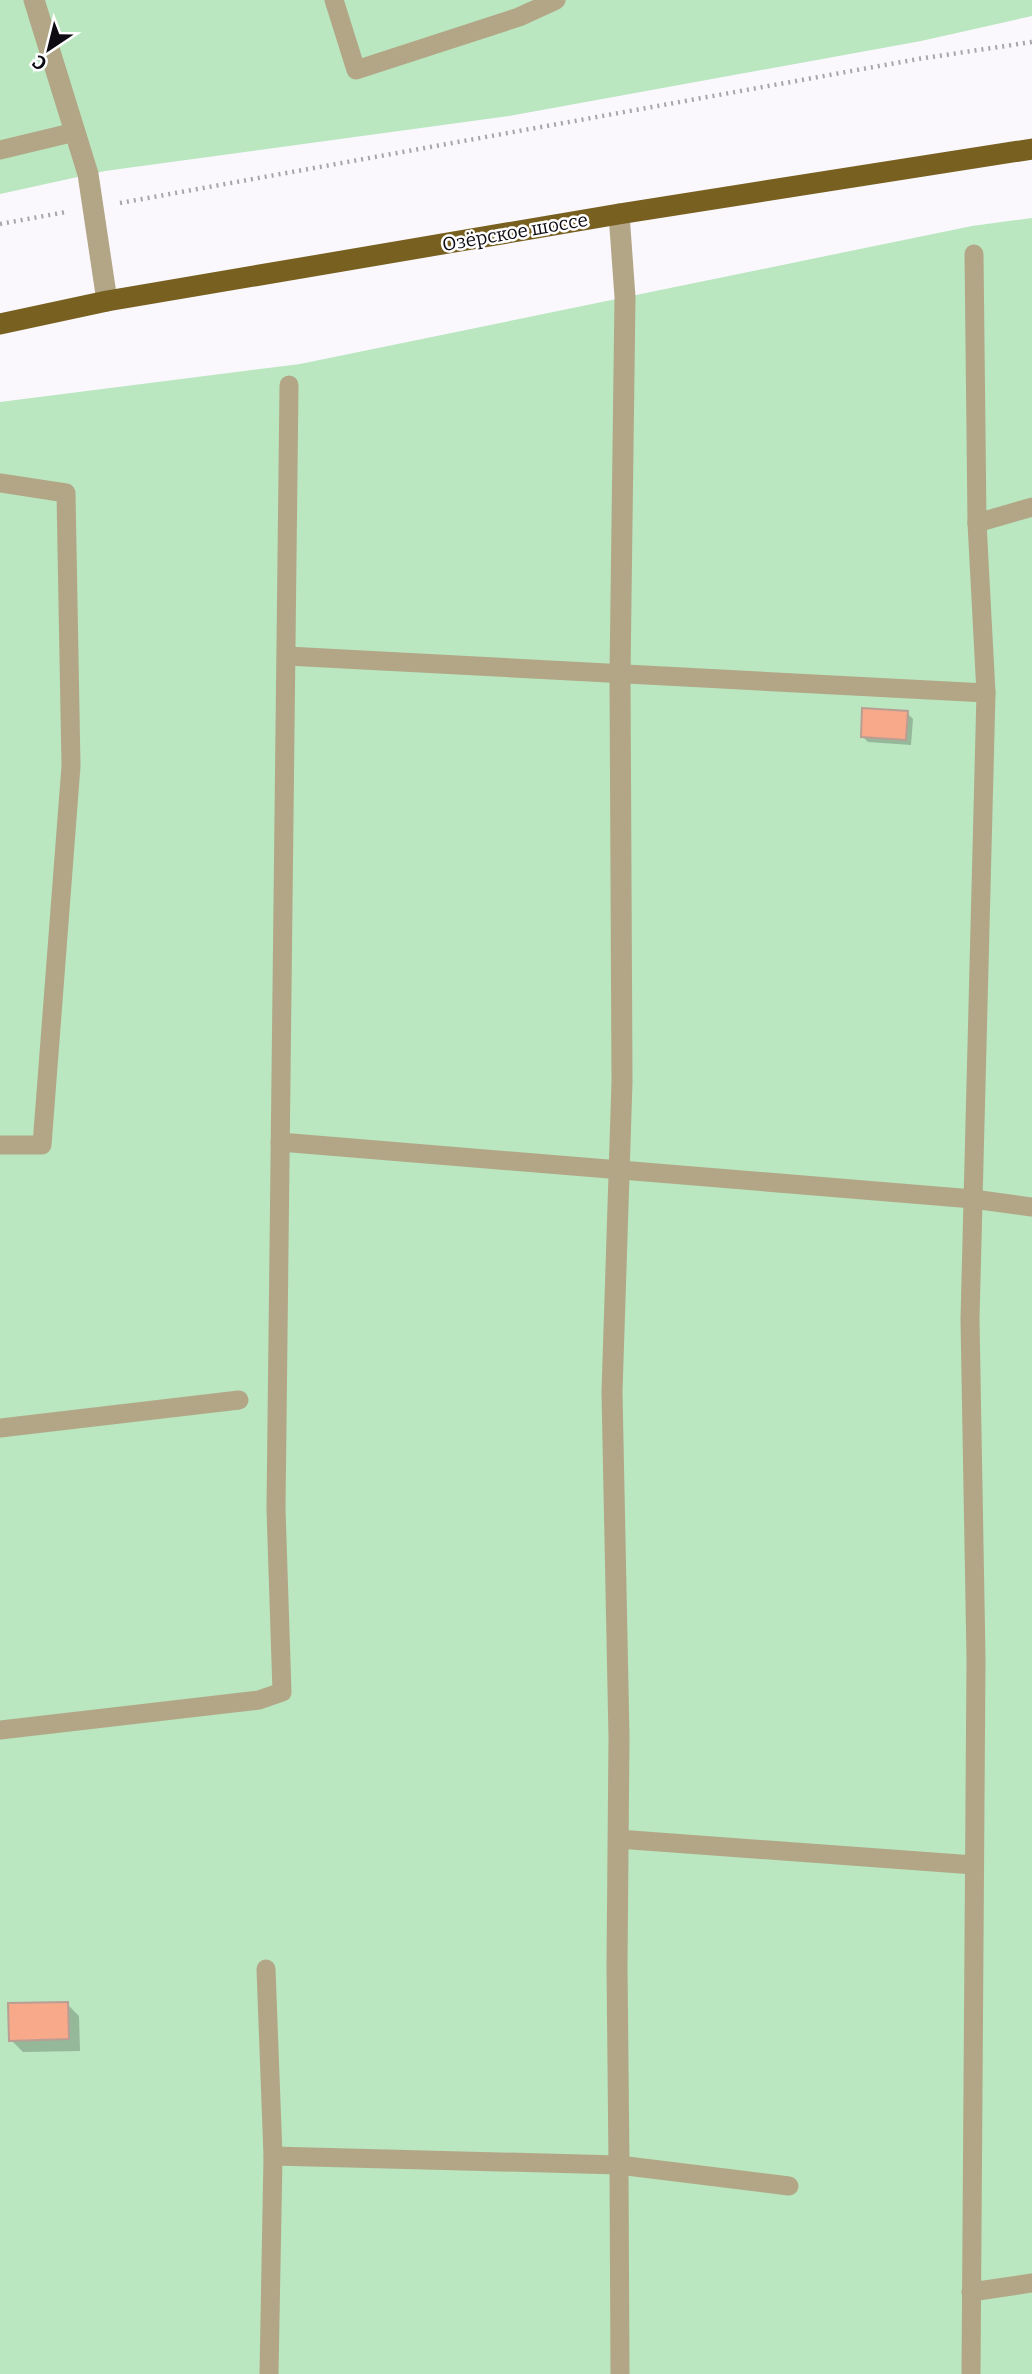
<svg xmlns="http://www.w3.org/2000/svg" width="1032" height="2374" font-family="Bitter,serif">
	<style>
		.green { fill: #bae6c0 }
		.shadow { fill: #0003 }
		.building { fill: #f7a989; stroke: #bb9e93; stroke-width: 2 }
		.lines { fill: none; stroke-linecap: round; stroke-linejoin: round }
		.path { stroke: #a7a4aa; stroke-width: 4.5; stroke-dasharray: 2 5; stroke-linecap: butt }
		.lane { stroke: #b2a686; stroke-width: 19 }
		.street { stroke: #b2a686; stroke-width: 21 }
		.primary { stroke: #786120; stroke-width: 21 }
		.labels { text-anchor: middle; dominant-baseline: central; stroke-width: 5; stroke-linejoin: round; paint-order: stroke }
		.street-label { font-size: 19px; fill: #0f0b13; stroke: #fff }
	</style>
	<rect width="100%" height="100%" fill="#faf8fd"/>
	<g class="green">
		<polygon points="0,0 1032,0 1032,16 921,41 509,116 105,171 0,194"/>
		<polygon points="1032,218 1032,2374 0,2374 0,402 300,364 972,226"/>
	</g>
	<g class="shadow">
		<polygon points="907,713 913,719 911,745 868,742 862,736"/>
		<polygon points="67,2004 79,2016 80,2051 23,2052 11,2040"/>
	</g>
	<g class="building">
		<polygon points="862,708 908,711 906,740 861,737"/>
		<polygon points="68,2002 69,2039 9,2041 8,2003"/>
	</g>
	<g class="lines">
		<g class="path">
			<polyline points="120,203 918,59 1032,42"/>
			<polyline points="0,224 66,212"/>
		</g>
		<g class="lane">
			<polyline points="334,0 356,70 519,17 556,0"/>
			<polyline points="0,150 75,132"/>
			<polyline points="0,483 66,493 71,766 42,1145 0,1145"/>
			<polyline points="977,523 1032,507"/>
			<polyline points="287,656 986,693"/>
			<polyline points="280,1142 973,1199 1032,1207"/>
			<polyline points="0,1428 239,1400"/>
			<polyline points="0,1730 259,1700 282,1692 276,1509 289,385"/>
			<polyline points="618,1839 974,1865"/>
			<polyline points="266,1969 273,2156 619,2165 789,2186"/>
			<polyline points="619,2165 620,2374"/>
			<polyline points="971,2292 1032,2283"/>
			<polyline points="269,2374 273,2156"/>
			<polyline points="971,2374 976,1658 970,1319 986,693 977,523 974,254"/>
		</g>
		<g class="street">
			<polyline points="34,0 88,174 107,301"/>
			<polyline points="619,2165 617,1965 619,1737 612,1392 622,1082 620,674 625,297 619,214"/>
		</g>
		<polyline class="primary" points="0,324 107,301 619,214 1032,149"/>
	</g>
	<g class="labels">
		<g class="street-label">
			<text transform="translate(515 232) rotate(-10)">Озёрское шоссе</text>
		</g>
	</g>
	<g transform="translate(49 49) rotate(215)" stroke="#ffffff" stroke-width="5" paint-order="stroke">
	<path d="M0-5L12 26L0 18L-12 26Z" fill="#0f0b13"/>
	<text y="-10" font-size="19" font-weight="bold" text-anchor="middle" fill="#0f0b13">С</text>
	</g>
</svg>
